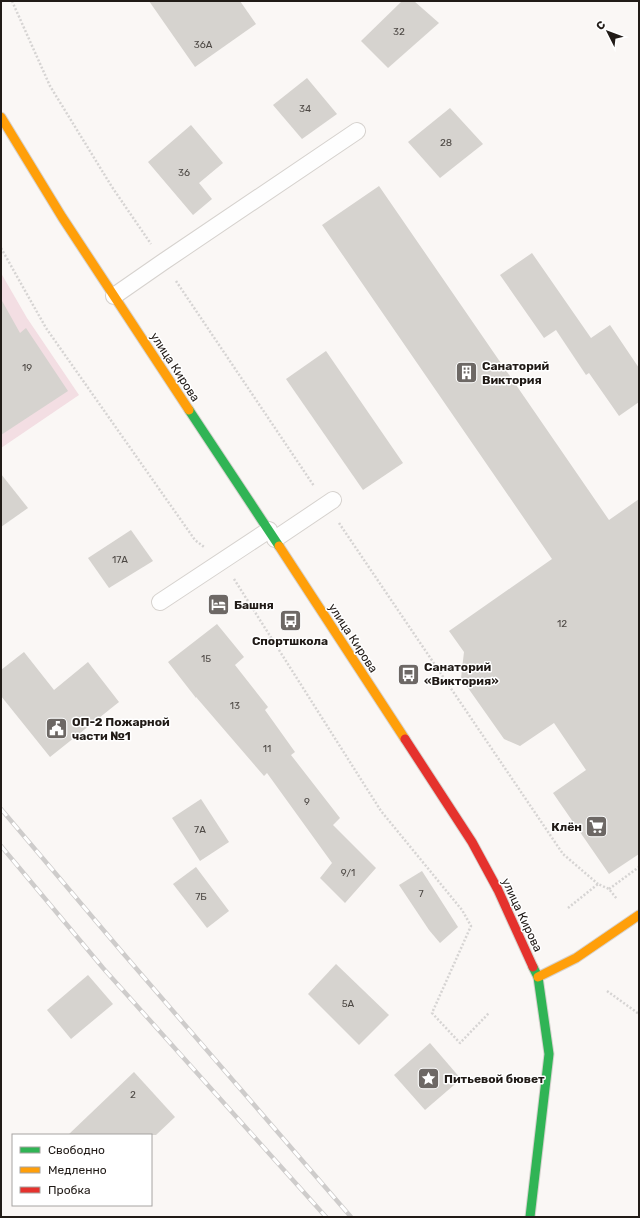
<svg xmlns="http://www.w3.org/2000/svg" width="640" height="1218" font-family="Rubik,sans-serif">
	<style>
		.grass { fill: #f3dee3 }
		.building { fill: #d6d3cf }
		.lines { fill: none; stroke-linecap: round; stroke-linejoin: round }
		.lane-casing { stroke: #d6d2ce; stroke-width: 18 }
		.fast-casing { stroke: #d6d2ce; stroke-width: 11 }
		.slow-casing { stroke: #d6d2ce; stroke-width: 11 }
		.jam-casing { stroke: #d6d2ce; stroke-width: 11 }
		.path { stroke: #d6d4d3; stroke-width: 2.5; stroke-dasharray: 2 2; stroke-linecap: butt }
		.lane { stroke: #fefefe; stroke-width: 16 }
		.fast { stroke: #30b455; stroke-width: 9 }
		.slow { stroke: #ff9f0a; stroke-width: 9 }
		.jam { stroke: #e5322d; stroke-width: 9 }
		.rail-casing { stroke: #cecccb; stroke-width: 4.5 }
		.rail { stroke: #fff; stroke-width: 3; stroke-dasharray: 9; stroke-linecap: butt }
		.labels { text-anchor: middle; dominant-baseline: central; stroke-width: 3; stroke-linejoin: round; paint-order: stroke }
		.number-label { font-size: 10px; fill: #4e4945 }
		.poi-label { font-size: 12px; font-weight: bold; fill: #211b17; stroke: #fff; text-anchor: start }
		.street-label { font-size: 12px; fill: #211b17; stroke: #fff }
	</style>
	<rect width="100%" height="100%" fill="#faf7f5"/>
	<polygon class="grass" points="1,273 27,318 79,395 1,448"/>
	<g class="building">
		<polygon points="149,1 240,1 256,24 195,67"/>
		<polygon points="402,1 414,1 439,23 388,68 361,41"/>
		<polygon points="307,78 337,114 302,139 273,105"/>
		<polygon points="450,108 483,144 440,178 408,142"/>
		<polygon points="191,125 223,163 199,183 212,199 193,215 148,162"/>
		<polygon points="379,186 609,520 639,499 639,854 609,874 553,793 586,770 554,723 520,746 504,739 461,678 464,652 449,631 552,559 322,225"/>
		<polygon points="532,253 591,338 610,325 639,368 639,402 619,416 589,373 586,375 556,330 544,338 500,275"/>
		<polygon points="1,299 20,333 26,328 68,391 1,435"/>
		<polygon points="326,351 403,463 363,490 286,379"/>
		<polygon points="1,474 28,508 1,527"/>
		<polygon points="131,530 153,561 109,588 88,558"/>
		<polygon points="217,624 244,657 235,665 268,707 265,710 295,752 291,755 340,818 333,825 376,868 345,903 320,878 332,863 267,773 264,776 196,697 196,698 168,662"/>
		<polygon points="24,652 54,690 88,662 119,702 50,757 1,696 1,670"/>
		<polygon points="201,799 229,842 200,861 172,818"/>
		<polygon points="196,867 229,911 207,928 173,884"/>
		<polygon points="422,871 458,927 440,943 429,930 399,885"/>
		<polygon points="336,964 389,1015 359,1045 308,994"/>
		<polygon points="88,975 113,1004 71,1039 47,1010"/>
		<polygon points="430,1043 461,1079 425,1110 394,1075"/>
		<polygon points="134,1072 175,1117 156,1135 68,1135"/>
	</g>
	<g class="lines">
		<defs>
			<g id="lane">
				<polyline points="114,296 163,262 357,131"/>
				<polyline points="275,539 333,500"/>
				<polyline points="160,602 269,530"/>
			</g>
			<g id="fast">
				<polyline points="189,410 279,546"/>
				<polyline points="530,1217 549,1054 538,977 533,967"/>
			</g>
			<g id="slow">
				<polyline points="1,117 62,217 189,410"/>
				<polyline points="279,546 405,739"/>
				<polyline points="538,977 576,958 639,915"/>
			</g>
			<polyline id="jam" points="405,739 472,842 498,890 533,967"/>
		</defs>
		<use href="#lane" class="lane-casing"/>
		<use href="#fast" class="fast-casing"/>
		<use href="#slow" class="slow-casing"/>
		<use href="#jam" class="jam-casing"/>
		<g class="path">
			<polyline points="12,1 50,86 112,187 151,244"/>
			<polyline points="1,248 46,328 195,540 204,547"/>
			<polyline points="176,281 314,486"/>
			<polyline points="339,523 563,854 598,884"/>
			<polyline points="234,579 381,811 462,910 471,926 432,1013 460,1043 489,1013"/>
			<polyline points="609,889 639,867"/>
			<polyline points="568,908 598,884 609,889 617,899"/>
			<polyline points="607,991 639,1014"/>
		</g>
		<use href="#lane" class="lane"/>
		<use href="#fast" class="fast"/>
		<use href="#slow" class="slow"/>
		<use href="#jam" class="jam"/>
		<defs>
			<g id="rail">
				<polyline points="1,809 122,952 351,1217"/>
				<polyline points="1,846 103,968 326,1217"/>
			</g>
		</defs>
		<use href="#rail" class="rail-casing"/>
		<use href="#rail" class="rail"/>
	</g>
	<defs>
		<symbol id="building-square" viewBox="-11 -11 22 22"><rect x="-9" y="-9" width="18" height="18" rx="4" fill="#6d6865" stroke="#fff"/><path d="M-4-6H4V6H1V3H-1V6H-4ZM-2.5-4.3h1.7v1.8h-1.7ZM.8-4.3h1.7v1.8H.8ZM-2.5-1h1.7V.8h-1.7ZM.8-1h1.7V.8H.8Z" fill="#fff"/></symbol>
		<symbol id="hotel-square" viewBox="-11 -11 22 22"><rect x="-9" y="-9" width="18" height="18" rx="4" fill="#6d6865" stroke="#fff"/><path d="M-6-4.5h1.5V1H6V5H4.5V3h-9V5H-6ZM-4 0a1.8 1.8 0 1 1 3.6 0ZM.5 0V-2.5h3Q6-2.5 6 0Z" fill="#fff"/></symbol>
		<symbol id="bus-square" viewBox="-11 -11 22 22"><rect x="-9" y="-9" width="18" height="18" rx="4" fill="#6d6865" stroke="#fff"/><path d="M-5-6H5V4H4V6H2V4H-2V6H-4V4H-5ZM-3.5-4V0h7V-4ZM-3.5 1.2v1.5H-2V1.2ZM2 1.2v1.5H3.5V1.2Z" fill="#fff"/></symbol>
		<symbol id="civic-square" viewBox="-11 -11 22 22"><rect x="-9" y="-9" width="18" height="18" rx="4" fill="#6d6865" stroke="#fff"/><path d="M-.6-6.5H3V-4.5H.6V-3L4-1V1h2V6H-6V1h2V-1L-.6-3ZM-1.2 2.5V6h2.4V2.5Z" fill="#fff"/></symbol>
		<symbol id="supermarket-square" viewBox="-11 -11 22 22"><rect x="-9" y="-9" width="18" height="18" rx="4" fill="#6d6865" stroke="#fff"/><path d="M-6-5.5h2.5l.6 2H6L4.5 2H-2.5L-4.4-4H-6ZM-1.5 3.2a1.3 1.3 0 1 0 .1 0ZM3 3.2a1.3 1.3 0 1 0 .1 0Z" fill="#fff"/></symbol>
		<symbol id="sight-square" viewBox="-11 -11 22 22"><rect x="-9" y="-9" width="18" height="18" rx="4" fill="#6d6865" stroke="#fff"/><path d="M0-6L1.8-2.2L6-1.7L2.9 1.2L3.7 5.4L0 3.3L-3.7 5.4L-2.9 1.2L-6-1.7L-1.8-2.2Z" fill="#fff"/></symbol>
	</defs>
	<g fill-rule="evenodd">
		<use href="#building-square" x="454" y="360" width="25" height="25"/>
		<use href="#hotel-square" x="206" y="592" width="25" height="25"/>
		<use href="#bus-square" x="278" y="608" width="25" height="25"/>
		<use href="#bus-square" x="396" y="662" width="25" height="25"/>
		<use href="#civic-square" x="44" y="716" width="25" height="25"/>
		<use href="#supermarket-square" x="584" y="814" width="25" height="25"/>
		<use href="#sight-square" x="416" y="1066" width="25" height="25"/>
	</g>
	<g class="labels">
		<g class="number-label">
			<text x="399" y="32">32</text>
			<text x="203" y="45">36А</text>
			<text x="305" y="109">34</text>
			<text x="446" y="143">28</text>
			<text x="184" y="173">36</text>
			<text x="27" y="368">19</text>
			<text x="120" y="560">17А</text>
			<text x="562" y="624">12</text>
			<text x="206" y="659">15</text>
			<text x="235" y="706">13</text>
			<text x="267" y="749">11</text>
			<text x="307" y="802">9</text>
			<text x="200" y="830">7А</text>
			<text x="348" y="873">9/1</text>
			<text x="421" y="894">7</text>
			<text x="201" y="897">7Б</text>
			<text x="348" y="1004">5А</text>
			<text x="133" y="1095">2</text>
		</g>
		<g class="poi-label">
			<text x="482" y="366">Санаторий<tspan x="482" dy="14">Виктория</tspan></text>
			<text x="234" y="605">Башня</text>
			<text x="290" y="641" text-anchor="middle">Спортшкола</text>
			<text x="424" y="667">Санаторий<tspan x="424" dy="14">«Виктория»</tspan></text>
			<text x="72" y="722">ОП-2 Пожарной<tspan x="72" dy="14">части №1</tspan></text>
			<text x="582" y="827" text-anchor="end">Клён</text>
			<text x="444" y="1079">Питьевой бювет</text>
		</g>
		<g class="street-label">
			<text transform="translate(175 367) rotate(57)">улица Кирова</text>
			<text transform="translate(353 638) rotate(57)">улица Кирова</text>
			<text transform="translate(522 915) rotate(65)">улица Кирова</text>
		</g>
	</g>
	<rect width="640" height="1218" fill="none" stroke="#211b17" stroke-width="4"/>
	<rect x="12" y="1134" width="140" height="72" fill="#ffffff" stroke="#a6a4a2"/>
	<rect x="20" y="1147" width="20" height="6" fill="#30b455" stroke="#a6a4a2"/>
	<text x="48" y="1154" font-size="12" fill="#211b17">Свободно</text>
	<rect x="20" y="1167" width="20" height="6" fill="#ff9f0a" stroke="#a6a4a2"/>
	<text x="48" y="1174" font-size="12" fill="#211b17">Медленно</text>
	<rect x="20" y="1187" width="20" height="6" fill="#e5322d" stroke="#a6a4a2"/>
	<text x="48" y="1194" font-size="12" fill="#211b17">Пробка</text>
	<g transform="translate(608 32) rotate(312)" stroke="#ffffff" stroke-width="3" paint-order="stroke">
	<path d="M0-3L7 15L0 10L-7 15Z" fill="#211b17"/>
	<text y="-6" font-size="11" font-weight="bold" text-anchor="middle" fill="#211b17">С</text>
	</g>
</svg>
